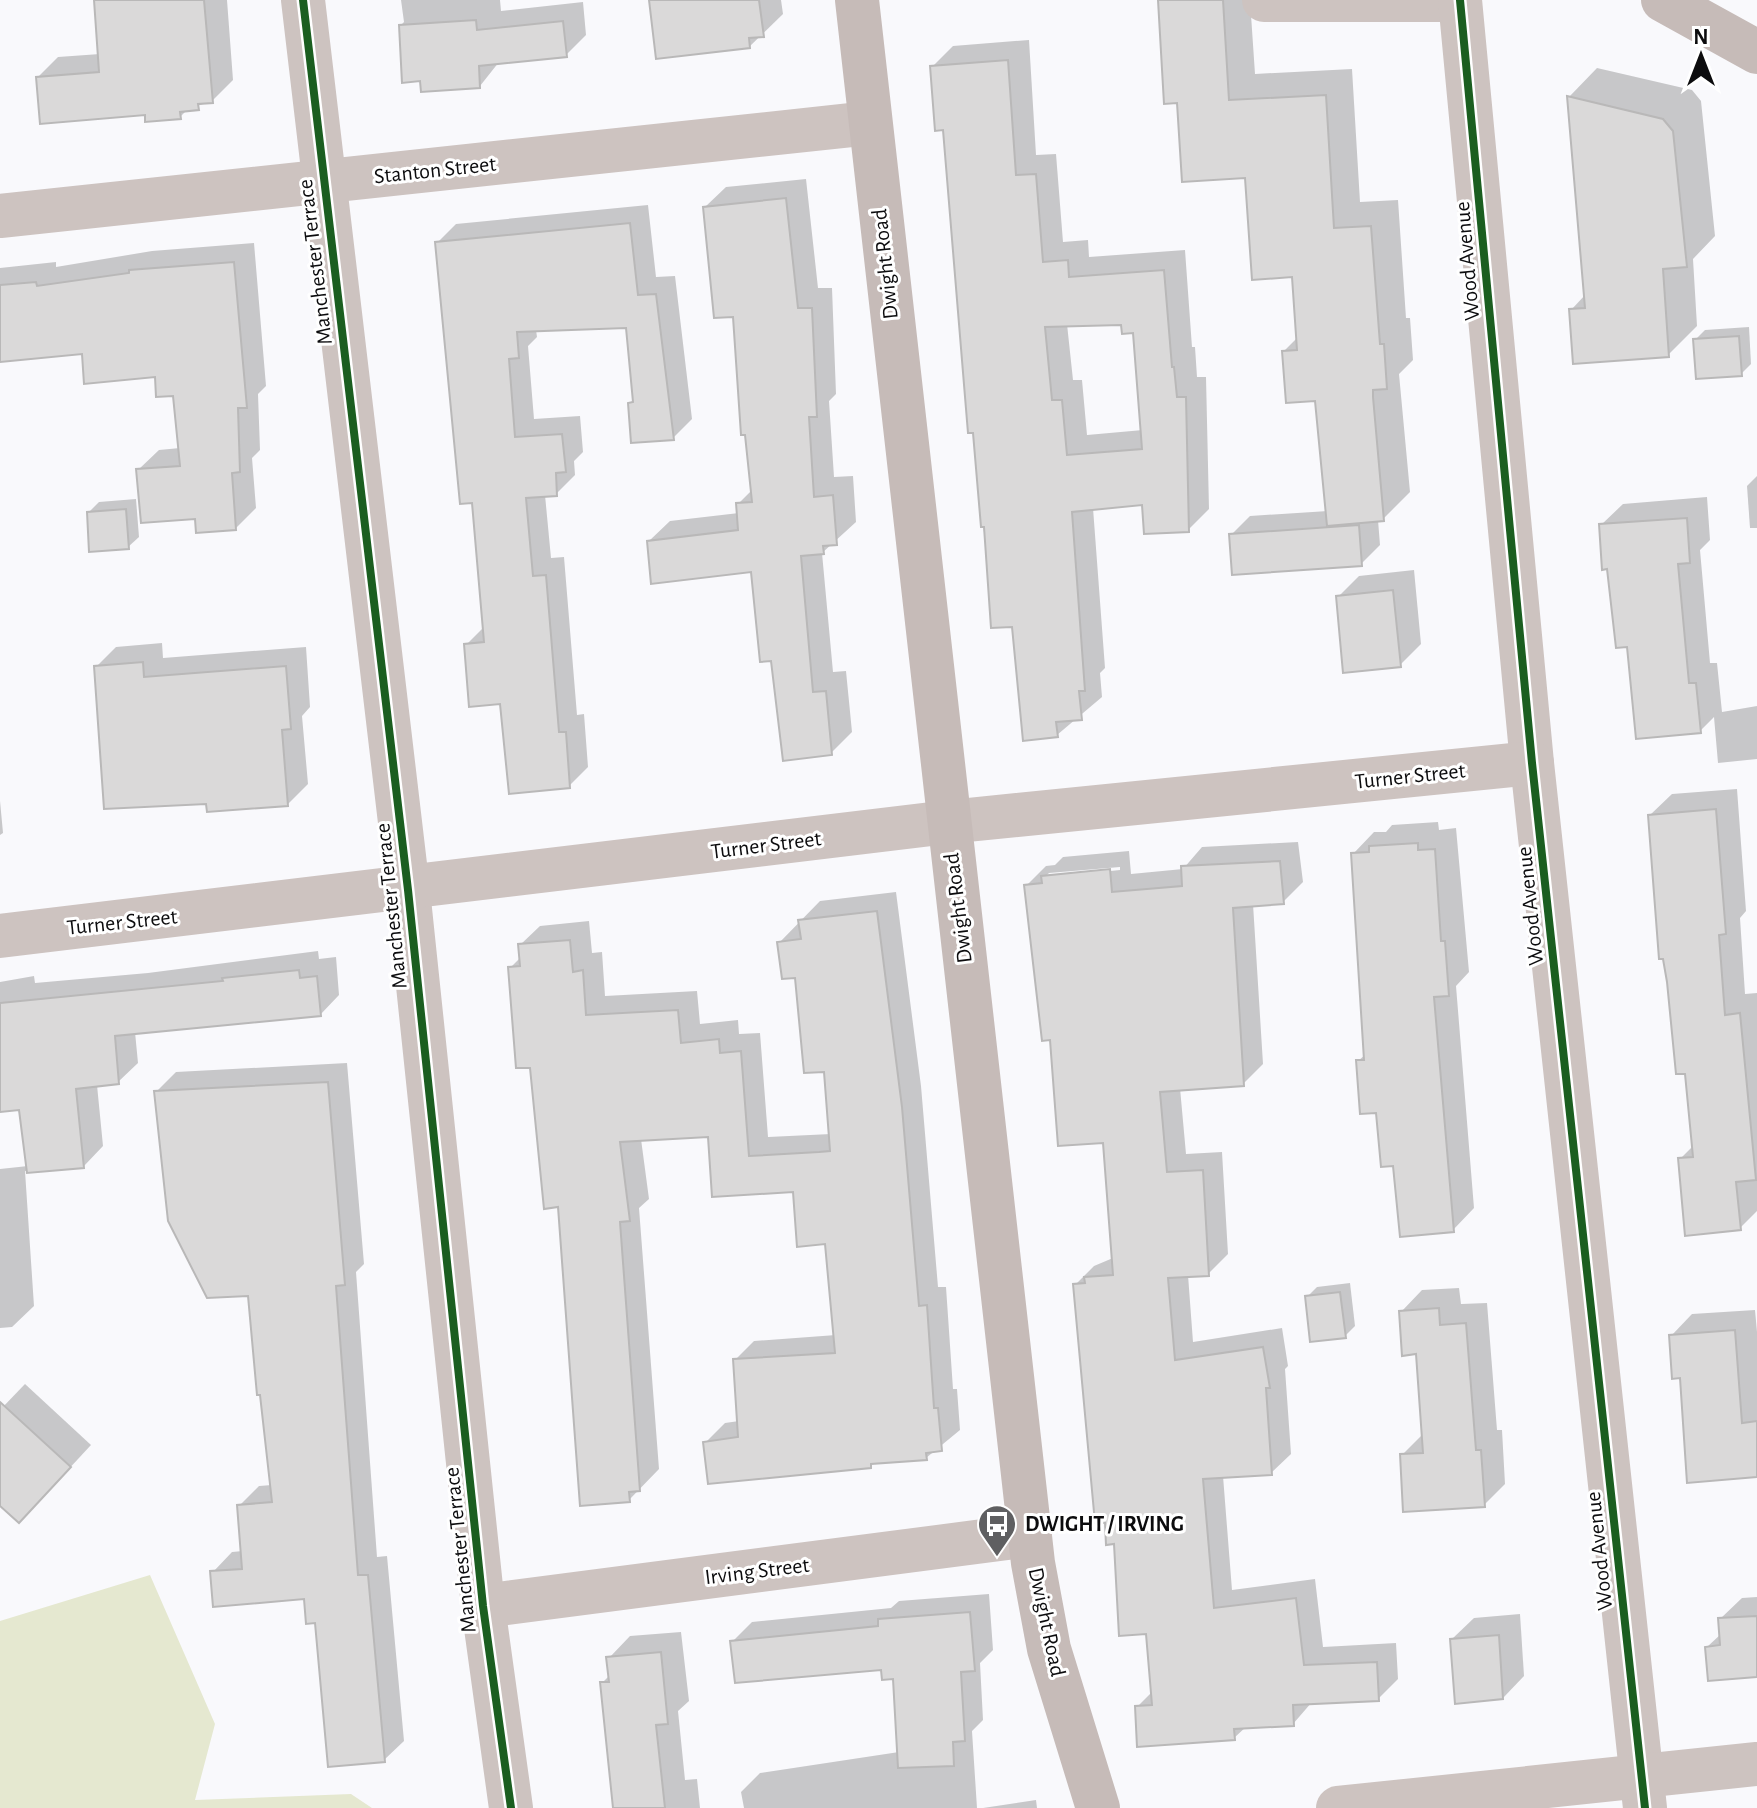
<svg xmlns="http://www.w3.org/2000/svg" width="1757" height="1808" font-family="'Alegreya Sans',sans-serif">
	<style>
		.green { fill: #e5e8d0 }
		.shadow { fill: #0003; fill-rule: evenodd }
		.building { fill: #dad9d9; stroke: #b9b8b8; stroke-width: 2; fill-rule: evenodd }
		.lines { fill: none; stroke-linecap: round; stroke-linejoin: round }
		.minor { stroke: #cdc3c0; stroke-width: 44 }
		.major { stroke: #c6bbb8; stroke-width: 44 }
		.cycleway-casing { stroke: #fff; stroke-width: 13 }
		.cycleway { stroke: #1b5e20; stroke-width: 8 }
		.labels { text-anchor: middle; dominant-baseline: central; stroke-width: 6; stroke-linejoin: round; paint-order: stroke }
		.street-label { font-size: 22px; fill: #0c0c0e; stroke: #fff }
		.poi-label { font-size: 22px; font-weight: bold; fill: #0c0c0e; stroke: #fff; text-anchor: start }
	</style>
	<rect width="100%" height="100%" fill="#f9f9fc"/>
	<polygon class="green" points="150,1575 215,1724 195,1800 351,1794 372,1808 0,1808 0,1621"/>
	<g class="shadow">
		<polygon points="96,0 227,0 233,80 212,101 188,109 180,117 147,112 38,77 58,57 100,54"/>
		<polygon points="401,0 500,0 501,11 583,2 586,35 566,55 499,62 480,86 422,79 401,25 404,22"/>
		<polygon points="651,0 781,0 783,14 749,47"/>
		<polygon points="1160,0 1250,0 1255,74 1352,69 1360,202 1398,200 1406,318 1410,318 1413,360 1399,374 1410,492 1383,519 1378,520 1380,545 1361,564 1231,535 1250,516 1328,511 1317,398 1284,351 1298,337 1294,275 1246,176 1179,101"/>
		<path d="M1029,40l7,115 20,-1 7,88 25,-2 1,17 96,-7 7,97h3l2,30h9l3,132 -21,21 -44,-27 -51,5 12,160 -5,5 2,24 -45,38 -43,-111 -21,2 -48,-498 -13,-61 21,-21zM1123,322l12,9 8,99 -56,5 -5,-55h-9l-6,-56z"/>
		<polygon points="1597,68 1692,90 1701,101 1715,236 1693,259 1697,326 1668,355 1571,310 1586,294 1569,97"/>
		<polygon points="806,179 818,288 832,288 836,394 829,401 834,477 853,476 856,522 822,553 833,672 846,671 852,732 831,753 773,659 752,570 649,541 670,521 739,513 738,504 753,489 735,315 705,207 726,187"/>
		<polygon points="648,205 656,277 675,276 692,419 673,438 630,403 635,399 628,326 536,330 537,337 528,346 534,419 580,416 583,452 574,461 575,475 556,494 545,495 551,558 564,557 577,715 584,714 588,767 569,786 502,702 466,645 485,626 474,500 437,243 456,224"/>
		<polygon points="254,243 266,386 258,394 260,450 252,458 256,508 236,528 197,517 138,470 159,450 180,448 175,394 157,375 84,352 0,360 0,268 56,262 56,267 152,251"/>
		<polygon points="1749,327 1751,364 1741,374 1695,340 1705,330"/>
		<polygon points="1757,476 1757,528 1750,528 1747,486"/>
		<polygon points="1707,497 1710,540 1700,550 1710,663 1717,663 1722,712 1757,706 1757,759 1718,763 1714,717 1700,731 1629,645 1601,525 1623,504"/>
		<polygon points="136,499 139,537 128,547 89,512 99,502"/>
		<polygon points="1414,570 1421,644 1400,665 1338,597 1359,576"/>
		<polygon points="162,643 163,658 306,647 310,707 302,716 308,784 288,804 208,802 96,667 116,647"/>
		<polygon points="1737,789 1746,911 1740,918 1745,994 1757,993 1757,1211 1740,1228 1680,1159 1694,1145 1687,1071 1650,815 1672,794"/>
		<polygon points="0,801 3,833 0,835"/>
		<polygon points="1438,822 1439,830 1456,828 1469,972 1456,986 1474,1208 1453,1230 1395,1163 1358,1061 1366,1054 1353,854 1374,832 1386,832 1392,825"/>
		<path d="M1298,842l5,40 -20,20 -30,2 10,160 -20,20 -63,4 6,66 36,-2 6,102 -20,20 -20,1 5,67 89,-14 6,38 -3,3 6,85 -20,19 -48,3 9,114 83,-11 8,68 73,-4 2,36 -20,20 -66,3 -19,22 -46,2 -13,12 -97,-31 16,-16 -5,-59 -32,-90 -41,-257 19,-19 19,-8 -8,-118 -54,-102 -25,-152 20,-20 9,-1 8,-8 66,-6 2,23 52,-5 19,-22zM1120,867v3l-76,8 5,-5z"/>
		<polygon points="896,892 921,1086 938,1287 946,1287 953,1389 957,1389 960,1430 926,1458 875,1462 870,1466 705,1443 725,1423 739,1421 735,1360 754,1341 836,1335 827,1242 795,1190 710,1135 641,1139 649,1199 639,1208 659,1469 629,1500 560,1205 510,968 521,957 520,945 540,926 589,921 592,953 602,952 605,996 697,991 700,1024 738,1020 739,1034 760,1033 768,1137 831,1134 825,1070 797,976 779,943 820,901"/>
		<polygon points="318,951 319,959 336,957 339,995 320,1015 135,1032 138,1063 118,1082 97,1085 103,1146 84,1166 25,1171 34,1306 12,1327 0,1328 0,1169 28,1166 21,1108 0,1110 0,982 34,976 35,983 148,973"/>
		<polygon points="347,1063 364,1264 356,1272 377,1557 387,1556 404,1741 384,1760 306,1597 213,1572 232,1552 243,1551 239,1506 259,1486 272,1485 250,1294 156,1092 176,1072"/>
		<polygon points="1350,1283 1355,1326 1345,1336 1307,1297 1317,1287"/>
		<polygon points="1459,1288 1461,1304 1487,1303 1497,1430 1502,1430 1505,1484 1484,1505 1402,1455 1424,1433 1418,1352 1401,1312 1422,1290"/>
		<polygon points="1755,1310 1757,1332 1757,1475 1682,1376 1671,1336 1692,1314"/>
		<polygon points="25,1384 91,1445 40,1500 0,1503 0,1410"/>
		<polygon points="989,1594 993,1650 980,1663 983,1720 972,1731 977,1808 744,1808 741,1792 760,1773 899,1752 895,1677 883,1668 732,1642 752,1622 891,1608 899,1601"/>
		<polygon points="1757,1597 1757,1675 1707,1647 1721,1634 1720,1619 1742,1598"/>
		<polygon points="1520,1614 1524,1676 1503,1698 1452,1639 1474,1618"/>
		<polygon points="681,1632 689,1701 678,1711 685,1780 697,1779 700,1808 616,1808 602,1683 610,1675 609,1658 630,1636"/>
		<polygon points="1036,1800 1037,1808 983,1808"/>
	</g>
	<g class="building">
		<polygon points="94,0 204,0 213,103 198,104 199,110 180,112 181,119 145,122 145,115 40,124 36,77 99,72"/>
		<polygon points="649,0 759,0 764,37 749,38 750,48 656,59"/>
		<polygon points="1158,0 1223,0 1229,100 1326,95 1334,228 1371,226 1380,344 1384,344 1387,389 1373,390 1373,397 1384,521 1327,526 1315,401 1286,403 1282,351 1297,350 1292,277 1252,280 1245,178 1182,182 1177,103 1164,104"/>
		<polygon points="476,20 477,30 563,21 567,57 479,66 480,88 421,92 420,81 402,83 399,25"/>
		<path d="M1008,60l8,115 20,-1 7,88 25,-2 1,17 95,-7 8,97h2l3,30h9l3,135 -45,2 -2,-29 -70,7 13,179h-6l3,29 -26,2 2,15 -35,4 -11,-114 -21,1 -7,-101h-3l-8,-94h-5l-25,-303 -8,1 -5,-65zM1121,325l1,9 11,-1 9,116 -75,6 -5,-55h-10l-7,-73z"/>
		<polygon points="1567,96 1663,119 1673,131 1687,267 1663,269 1669,357 1573,364 1569,309 1585,308"/>
		<polygon points="786,198 798,308 812,308 817,417 809,417 814,497 833,495 837,545 823,546 824,554 801,556 813,692 826,691 832,755 783,761 771,661 760,662 751,572 651,584 647,541 738,530 736,503 752,502 745,435 741,435 733,317 714,318 703,207"/>
		<polygon points="630,223 638,295 656,294 674,440 631,443 628,403 633,402 626,328 517,332 519,358 509,359 515,437 562,434 566,472 556,473 557,496 526,498 533,576 546,575 559,732 566,732 570,788 509,794 500,704 469,707 464,644 484,642 472,503 460,504 435,242"/>
		<polygon points="234,262 247,408 238,408 240,472 232,473 236,530 196,533 195,519 141,523 136,469 180,466 173,396 156,397 155,377 84,384 82,354 0,362 0,285 36,282 37,286 129,273 129,270"/>
		<polygon points="1739,336 1742,376 1696,379 1693,339"/>
		<polygon points="126,509 129,549 89,552 87,512"/>
		<polygon points="1687,518 1690,563 1678,564 1689,683 1696,683 1701,733 1636,739 1627,647 1616,648 1607,569 1602,570 1599,524"/>
		<polygon points="1359,525 1362,566 1232,575 1229,534"/>
		<polygon points="1393,590 1401,667 1343,673 1336,596"/>
		<polygon points="143,662 144,677 286,666 291,729 282,730 288,806 207,812 206,804 104,809 94,666"/>
		<polygon points="1716,809 1726,934 1719,935 1725,1015 1740,1013 1756,1180 1736,1182 1741,1230 1685,1236 1678,1158 1693,1157 1685,1074 1676,1074 1667,982 1663,959 1659,959 1648,815"/>
		<polygon points="1418,843 1418,850 1435,849 1441,941 1445,941 1449,996 1434,997 1454,1232 1400,1237 1393,1166 1381,1167 1376,1113 1360,1114 1356,1060 1364,1060 1351,853 1369,852 1369,846"/>
		<polygon points="1280,861 1284,904 1233,908 1244,1086 1160,1092 1167,1172 1203,1170 1209,1276 1168,1278 1175,1360 1263,1347 1270,1388 1266,1388 1272,1475 1203,1479 1214,1608 1296,1598 1304,1665 1377,1662 1379,1701 1293,1705 1294,1726 1234,1729 1235,1740 1137,1747 1135,1706 1152,1705 1146,1634 1119,1636 1114,1544 1106,1545 1105,1523 1095,1523 1073,1284 1085,1283 1084,1277 1113,1275 1103,1143 1058,1146 1050,1040 1042,1041 1024,885 1042,883 1041,876 1110,869 1112,892 1182,886 1181,866"/>
		<polygon points="877,911 902,1107 919,1306 927,1305 934,1408 938,1408 942,1451 926,1453 927,1460 871,1464 871,1468 708,1484 703,1442 738,1437 733,1359 835,1353 825,1244 797,1247 793,1192 712,1197 708,1137 620,1142 630,1221 620,1222 640,1491 629,1492 630,1502 580,1506 558,1207 544,1209 530,1068 516,1068 508,967 520,966 518,944 570,940 573,972 583,970 586,1015 678,1010 681,1043 719,1039 720,1053 741,1051 749,1156 819,1152 830,1151 824,1072 804,1073 795,978 782,979 777,942 801,939 798,920"/>
		<polygon points="299,970 300,978 317,976 321,1016 115,1036 119,1084 76,1089 84,1168 27,1173 19,1110 0,1112 0,1003 223,981 222,978"/>
		<polygon points="328,1082 345,1285 336,1286 358,1575 368,1575 385,1762 328,1767 315,1623 306,1624 304,1599 213,1607 210,1571 242,1569 237,1505 272,1502 260,1395 257,1395 248,1296 207,1298 168,1221 154,1091"/>
		<polygon points="1340,1292 1346,1338 1310,1342 1305,1296"/>
		<polygon points="1439,1308 1440,1325 1466,1323 1476,1450 1481,1450 1485,1507 1403,1512 1400,1454 1423,1453 1416,1354 1402,1356 1399,1311"/>
		<polygon points="1735,1330 1742,1423 1757,1421 1757,1477 1687,1483 1680,1378 1672,1379 1669,1335"/>
		<polygon points="0,1402 71,1467 19,1523 0,1506"/>
		<polygon points="970,1612 975,1671 961,1672 965,1741 953,1742 954,1766 898,1768 893,1679 882,1680 881,1670 735,1683 730,1641 878,1626 878,1619"/>
		<polygon points="1757,1616 1757,1677 1708,1681 1705,1647 1720,1645 1718,1618"/>
		<polygon points="1499,1635 1503,1699 1455,1704 1450,1639"/>
		<polygon points="661,1652 668,1724 656,1725 665,1808 613,1808 600,1682 609,1682 606,1657"/>
	</g>
	<g class="lines">
		<g class="minor">
			<polyline points="303,0 408,890 483,1606 511,1808"/>
			<polyline points="1264,0 1460,0"/>
			<polyline points="1460,0 1532,763 1645,1808"/>
			<polyline points="0,216 870,123"/>
			<polyline points="0,936 948,822 1532,763"/>
			<polyline points="483,1606 1030,1535"/>
			<polyline points="1338,1808 1757,1764"/>
		</g>
		<g class="major">
			<polyline points="857,0 1033,1563 1049,1649 1098,1808"/>
			<polyline points="1663,0 1757,52"/>
		</g>
		<defs>
			<g id="cycleway">
				<polyline points="303,0 408,890 483,1606 511,1808"/>
				<polyline points="1460,0 1532,763 1645,1808"/>
			</g>
		</defs>
		<use href="#cycleway" class="cycleway-casing"/>
		<use href="#cycleway" class="cycleway"/>
	</g>
	<defs>
		<symbol id="bus-pin" viewBox="-11 -11 22 30"><path d="M0 17L-7.5 6A9.5 9.5 0 1 1 7.5 6Z" fill="#5f5f61" stroke="#fff"/><path d="M-5-6H5V4H4V6H2V4H-2V6H-4V4H-5ZM-3.5-4V0h7V-4ZM-3.5 1.2v1.5H-2V1.2ZM2 1.2v1.5H3.5V1.2Z" fill="#fff"/></symbol>
	</defs>
	<g fill-rule="evenodd">
		<use href="#bus-pin" x="975" y="1502" width="44" height="60"/>
	</g>
	<g class="labels">
		<g class="street-label">
			<text transform="translate(435 170) rotate(-6)">Stanton Street</text>
			<text transform="translate(1467 261) rotate(-95)">Wood Avenue</text>
			<text transform="translate(315 262) rotate(-97)">Manchester Terrace</text>
			<text transform="translate(885 264) rotate(-96)">Dwight Road</text>
			<text transform="translate(1410 776) rotate(-6)">Turner Street</text>
			<text transform="translate(766 845) rotate(-7)">Turner Street</text>
			<text transform="translate(391 906) rotate(-96)">Manchester Terrace</text>
			<text transform="translate(1530 906) rotate(-96)">Wood Avenue</text>
			<text transform="translate(958 908) rotate(-97)">Dwight Road</text>
			<text transform="translate(122 922) rotate(-6)">Turner Street</text>
			<text transform="translate(460 1550) rotate(-96)">Manchester Terrace</text>
			<text transform="translate(1599 1551) rotate(-96)">Wood Avenue</text>
			<text transform="translate(757 1571) rotate(-7)">Irving Street</text>
			<text transform="translate(1047 1622) rotate(78)">Dwight Road</text>
		</g>
		<g class="poi-label">
			<text x="1025" y="1524">DWIGHT / IRVING</text>
		</g>
	</g>
	<g transform="translate(1701 56)" stroke="#ffffff" stroke-width="6" paint-order="stroke">
	<path d="M0-6L14 30L0 20L-14 30Z" fill="#0c0c0e"/>
	<text y="-12" font-size="22" font-weight="bold" text-anchor="middle" fill="#0c0c0e">N</text>
	</g>
</svg>
